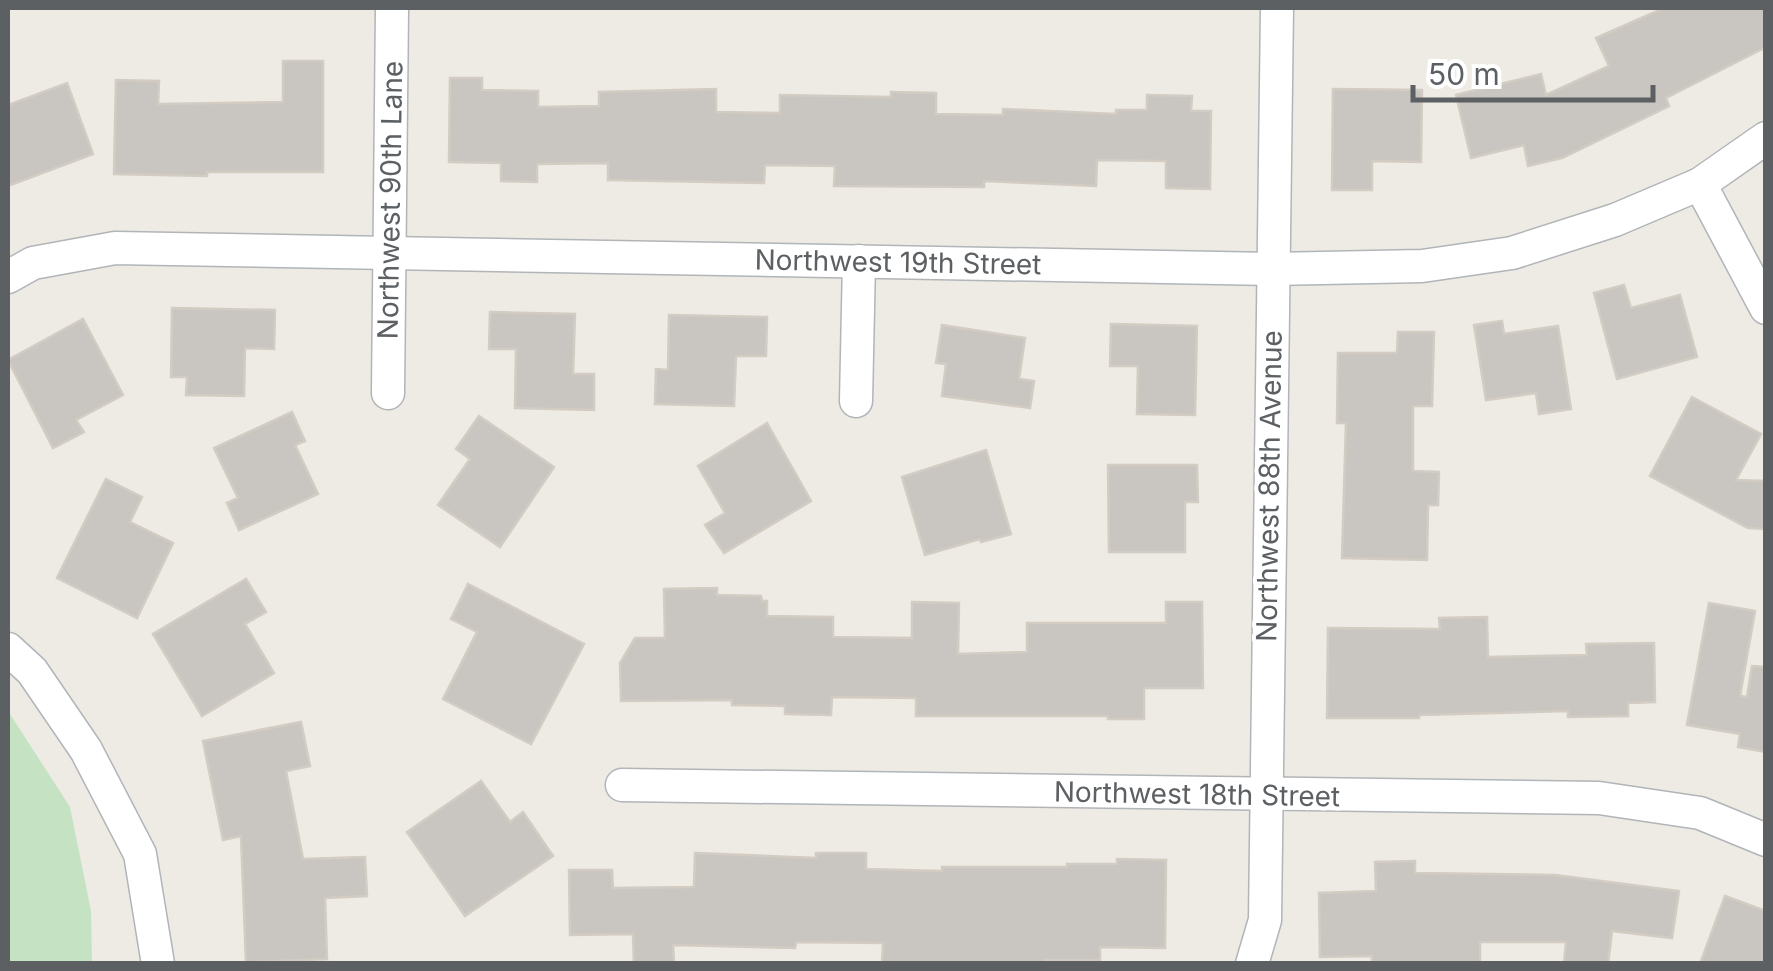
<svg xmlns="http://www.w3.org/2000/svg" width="1773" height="971" font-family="Inter,sans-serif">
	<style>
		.green { fill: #c5e3c2 }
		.building { fill: #c9c5c0; stroke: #d2ccc3; stroke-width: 2.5 }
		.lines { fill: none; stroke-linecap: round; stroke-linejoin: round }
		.minor-casing { stroke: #b1b5b8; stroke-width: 35 }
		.minor { stroke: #fff; stroke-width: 32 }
		.labels { text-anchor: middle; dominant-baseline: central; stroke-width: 8; stroke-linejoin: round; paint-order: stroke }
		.street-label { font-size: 28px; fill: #5c6063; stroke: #fff }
	</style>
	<rect width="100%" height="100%" fill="#edebe4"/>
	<polygon class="green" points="8,711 70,807 91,911 92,963 8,963"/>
	<g class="building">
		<polygon points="1664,8 1766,8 1766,47 1666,98 1669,106 1562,158 1528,166 1524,145 1471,158 1456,95 1541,74 1546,95 1609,66 1596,38"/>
		<polygon points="283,61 323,61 323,172 207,172 207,176 114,174 116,80 159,81 158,104 283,102"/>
		<polygon points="450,78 482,78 482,90 538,91 538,107 599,106 599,92 716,89 716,112 780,113 780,95 891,97 891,92 936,93 936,114 1003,115 1003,109 1116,114 1116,110 1147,110 1147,95 1192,96 1191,111 1211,111 1210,189 1166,188 1166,161 1097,160 1096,186 984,181 984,187 834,186 835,166 765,165 764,183 608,180 608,163 537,164 537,182 501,181 501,163 449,162"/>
		<polygon points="67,83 93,154 8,186 8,105"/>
		<polygon points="1333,89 1422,90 1421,162 1372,161 1372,190 1332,190"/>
		<polygon points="1624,285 1631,308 1680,295 1697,357 1617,379 1594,293"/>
		<polygon points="172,308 275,310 274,349 245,348 244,396 186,395 187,377 171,377"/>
		<polygon points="490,312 575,314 573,374 594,374 594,410 515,408 516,349 489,349"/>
		<polygon points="669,315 767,317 766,356 736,356 734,406 655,404 656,369 668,370"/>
		<polygon points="83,319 123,395 76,420 84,432 53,448 8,360"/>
		<polygon points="1502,321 1504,334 1558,326 1571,409 1539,414 1536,393 1486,400 1474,325"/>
		<polygon points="1111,324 1197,326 1195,415 1137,414 1138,366 1110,366"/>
		<polygon points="942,325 1025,338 1019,379 1034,381 1030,408 942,396 946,364 936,363"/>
		<polygon points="1398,332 1434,332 1432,406 1413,406 1413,471 1439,472 1438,505 1428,505 1427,560 1342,558 1346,423 1337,423 1338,353 1397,353"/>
		<polygon points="1692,397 1761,434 1736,480 1766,481 1766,529 1748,528 1650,476"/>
		<polygon points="292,412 305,441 295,445 318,494 239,530 227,503 238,498 214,448"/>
		<polygon points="479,416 554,467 500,547 438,505 470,459 456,449"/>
		<polygon points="767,423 811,501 724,553 705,525 725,513 698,466"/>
		<polygon points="986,450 1011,534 981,542 980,539 925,555 902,477"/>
		<polygon points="1108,465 1197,465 1198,502 1185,502 1185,552 1109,552"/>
		<polygon points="106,479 142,497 130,522 173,543 137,618 57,578"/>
		<polygon points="246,579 266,612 245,624 274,673 202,716 153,634"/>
		<polygon points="468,584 584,644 531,744 443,699 477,632 451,619"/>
		<polygon points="717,588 717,595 761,596 762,601 767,601 767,616 833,617 833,637 912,638 912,602 959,603 958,654 1027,652 1027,623 1166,623 1166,602 1202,602 1203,688 1144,688 1144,719 1108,719 1108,716 916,716 916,698 832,697 831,715 785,714 785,706 732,705 732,700 621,701 620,663 635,638 665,638 664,589"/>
		<polygon points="1709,603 1755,611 1740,696 1747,697 1752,666 1766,667 1766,752 1738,747 1740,734 1687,725"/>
		<polygon points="1487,617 1488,657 1587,655 1586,644 1654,643 1655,702 1628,703 1628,716 1568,717 1568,711 1419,715 1419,718 1327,718 1328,628 1440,629 1439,618"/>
		<polygon points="301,722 310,766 286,771 303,859 365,857 367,896 325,898 327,959 246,962 241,836 223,840 203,741"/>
		<polygon points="481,781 510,822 523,812 553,856 465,916 407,832"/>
		<polygon points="695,853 816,858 816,853 866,853 866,869 942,871 942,867 1067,867 1067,864 1117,864 1117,859 1166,860 1165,948 1100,947 1100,960 1044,960 1044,964 882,964 883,943 796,942 795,948 673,945 674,964 634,964 633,934 570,935 569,870 612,870 613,888 694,887"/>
		<polygon points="1415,861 1415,873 1555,875 1679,891 1672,938 1612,931 1608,964 1564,964 1566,942 1480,942 1480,964 1372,964 1372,956 1320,957 1319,893 1376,891 1375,862"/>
		<polygon points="1725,896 1766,911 1766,964 1700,964"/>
	</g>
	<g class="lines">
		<defs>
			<g id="minor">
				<polyline points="1700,184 1766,308"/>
				<polyline points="8,277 33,263 115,248 1272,269 1422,266 1512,253 1615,220 1700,184 1766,138"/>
				<polyline points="388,393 392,8"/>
				<polyline points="856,401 859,261"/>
				<polyline points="8,649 32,671 86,750 140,854 158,964"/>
				<polyline points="622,785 1599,798 1700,813 1766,840"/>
				<polyline points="1252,964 1265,920 1277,8"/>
			</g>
		</defs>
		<use href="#minor" class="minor-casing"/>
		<use href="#minor" class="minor"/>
	</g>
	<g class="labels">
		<g class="street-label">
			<text transform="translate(390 200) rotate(-89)">Northwest 90th Lane</text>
			<text transform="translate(898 262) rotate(1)">Northwest 19th Street</text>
			<text transform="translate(1269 486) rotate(-89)">Northwest 88th Avenue</text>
			<text transform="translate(1197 794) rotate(1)">Northwest 18th Street</text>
		</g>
	</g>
	<rect width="1773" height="971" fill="none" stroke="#5c6063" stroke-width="20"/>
	<path d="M1413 85v15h240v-15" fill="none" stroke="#5c6063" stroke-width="5"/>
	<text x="1428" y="85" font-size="30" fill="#5c6063" stroke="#ffffff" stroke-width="8" paint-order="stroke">50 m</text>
</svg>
